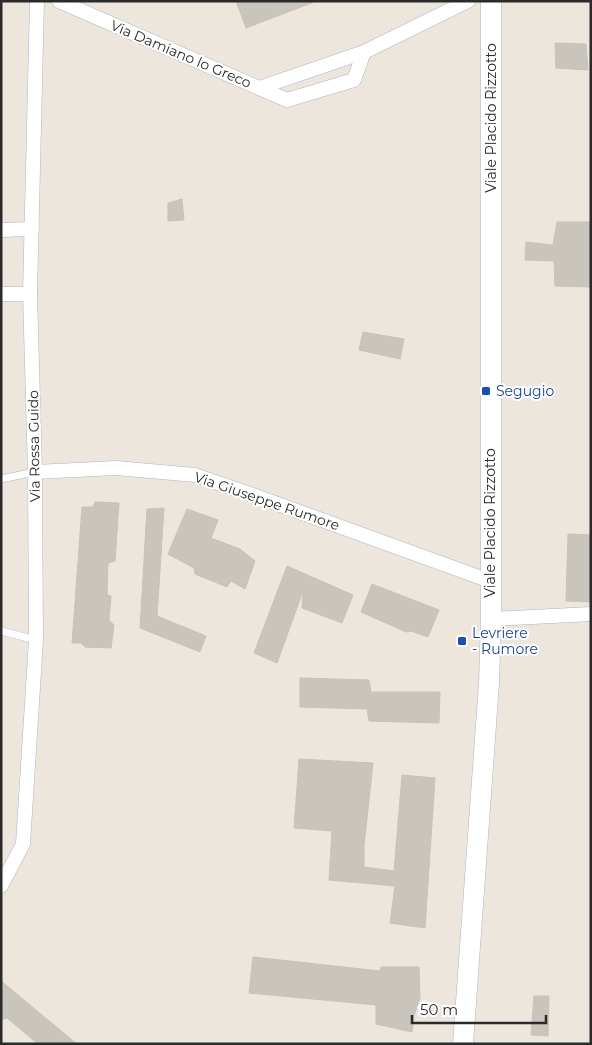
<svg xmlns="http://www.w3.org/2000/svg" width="592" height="1045" font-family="Montserrat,sans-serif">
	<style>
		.building { fill: #c9c4bc; stroke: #c9c2b7 }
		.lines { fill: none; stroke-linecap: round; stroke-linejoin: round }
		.lane-casing { stroke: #b1b4bf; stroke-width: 8 }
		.street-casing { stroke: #b1b4bf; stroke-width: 15 }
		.secondary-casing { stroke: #b1b4bf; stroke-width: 21 }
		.lane { stroke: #fff; stroke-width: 7 }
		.street { stroke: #fff; stroke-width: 14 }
		.secondary { stroke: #fff; stroke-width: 20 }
		.transit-dot { fill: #1a4fb4; stroke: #fff; stroke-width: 2 }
		.labels { text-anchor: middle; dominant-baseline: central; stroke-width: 4; stroke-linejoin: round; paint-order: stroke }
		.street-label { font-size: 14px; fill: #2b2b2b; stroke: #fff }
		.transit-label { font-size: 14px; fill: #164399; stroke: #fff; text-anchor: start }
	</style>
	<rect width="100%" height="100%" fill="#ede6dd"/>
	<g class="building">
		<polygon points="236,1 313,1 314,2 246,28"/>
		<polygon points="555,43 586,44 588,70 556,68"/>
		<polygon points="182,199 184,220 168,221 168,203"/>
		<polygon points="557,222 591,222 591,287 555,286 554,261 525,260 526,242 553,245"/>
		<polygon points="363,332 404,339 400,359 359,350"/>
		<polygon points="95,502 119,503 115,561 108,563 107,595 111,596 109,620 114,625 111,648 85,647 81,643 72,643 82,507 93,507"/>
		<polygon points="164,508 157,616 206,636 200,652 140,628 147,509"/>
		<polygon points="187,509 218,520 211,538 240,549 255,561 245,589 231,581 227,587 195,574 194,568 168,554"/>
		<polygon points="568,534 591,535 591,602 566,601"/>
		<polygon points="287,566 353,595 342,623 302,608 303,591 277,663 254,653"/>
		<polygon points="372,584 439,610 428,637 411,631 406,632 361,612"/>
		<polygon points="300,678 369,680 371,692 440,692 439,723 369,721 367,709 300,707"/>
		<polygon points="299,759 373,763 364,846 364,867 394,871 402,775 435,778 425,928 390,923 395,886 329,880 332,831 294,828"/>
		<polygon points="253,957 380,971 381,967 419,967 420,998 414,1016 412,1032 376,1024 376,1005 249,993"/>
		<polygon points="1,981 77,1044 38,1044 7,1018 1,1020"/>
		<polygon points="534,996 549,996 548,1036 531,1035"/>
	</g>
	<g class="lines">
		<defs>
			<g id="lane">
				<polyline points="1,479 35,472"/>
				<polyline points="1,631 36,640"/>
			</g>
			<g id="street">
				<polyline points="59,1 259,88 364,52 468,1"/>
				<polyline points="259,88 287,100 354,80 364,52"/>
				<polyline points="1,230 32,229"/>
				<polyline points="1,294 30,294"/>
				<polyline points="35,472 116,468 195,475 264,499 490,581"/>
				<polyline points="491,619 591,614"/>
				<polyline points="1,886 23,844 36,640 35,472 30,294 37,1"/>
			</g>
			<polyline id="secondary" points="463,1044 489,683 491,619 491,1"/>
		</defs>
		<use href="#lane" class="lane-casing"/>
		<use href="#street" class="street-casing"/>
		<use href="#secondary" class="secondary-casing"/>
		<use href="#lane" class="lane"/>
		<use href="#street" class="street"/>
		<use href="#secondary" class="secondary"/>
	</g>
	<g class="transit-dot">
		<rect x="481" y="386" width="10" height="10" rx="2.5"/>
		<rect x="457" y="636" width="10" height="10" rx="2.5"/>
	</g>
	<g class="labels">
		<g class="street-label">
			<text transform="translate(181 54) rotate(23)">Via Damiano lo Greco</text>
			<text transform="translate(491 118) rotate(-90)">Viale Placido Rizzotto</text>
			<text transform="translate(34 446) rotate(-91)">Via Rossa Guido</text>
			<text transform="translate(267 501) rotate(19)">Via Giuseppe Rumore</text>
			<text transform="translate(490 523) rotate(-90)">Viale Placido Rizzotto</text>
		</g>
		<g class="transit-label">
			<text x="496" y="391">Segugio</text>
			<text x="472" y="633">Levriere<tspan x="472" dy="16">- Rumore</tspan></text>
		</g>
	</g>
	<rect width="592" height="1045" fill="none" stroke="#2b2b2b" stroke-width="5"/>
	<path d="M412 1015v8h134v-8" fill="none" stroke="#2b2b2b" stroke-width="2.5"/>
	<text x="420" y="1015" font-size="15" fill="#2b2b2b" stroke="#ffffff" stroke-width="4" paint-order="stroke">50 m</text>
</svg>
